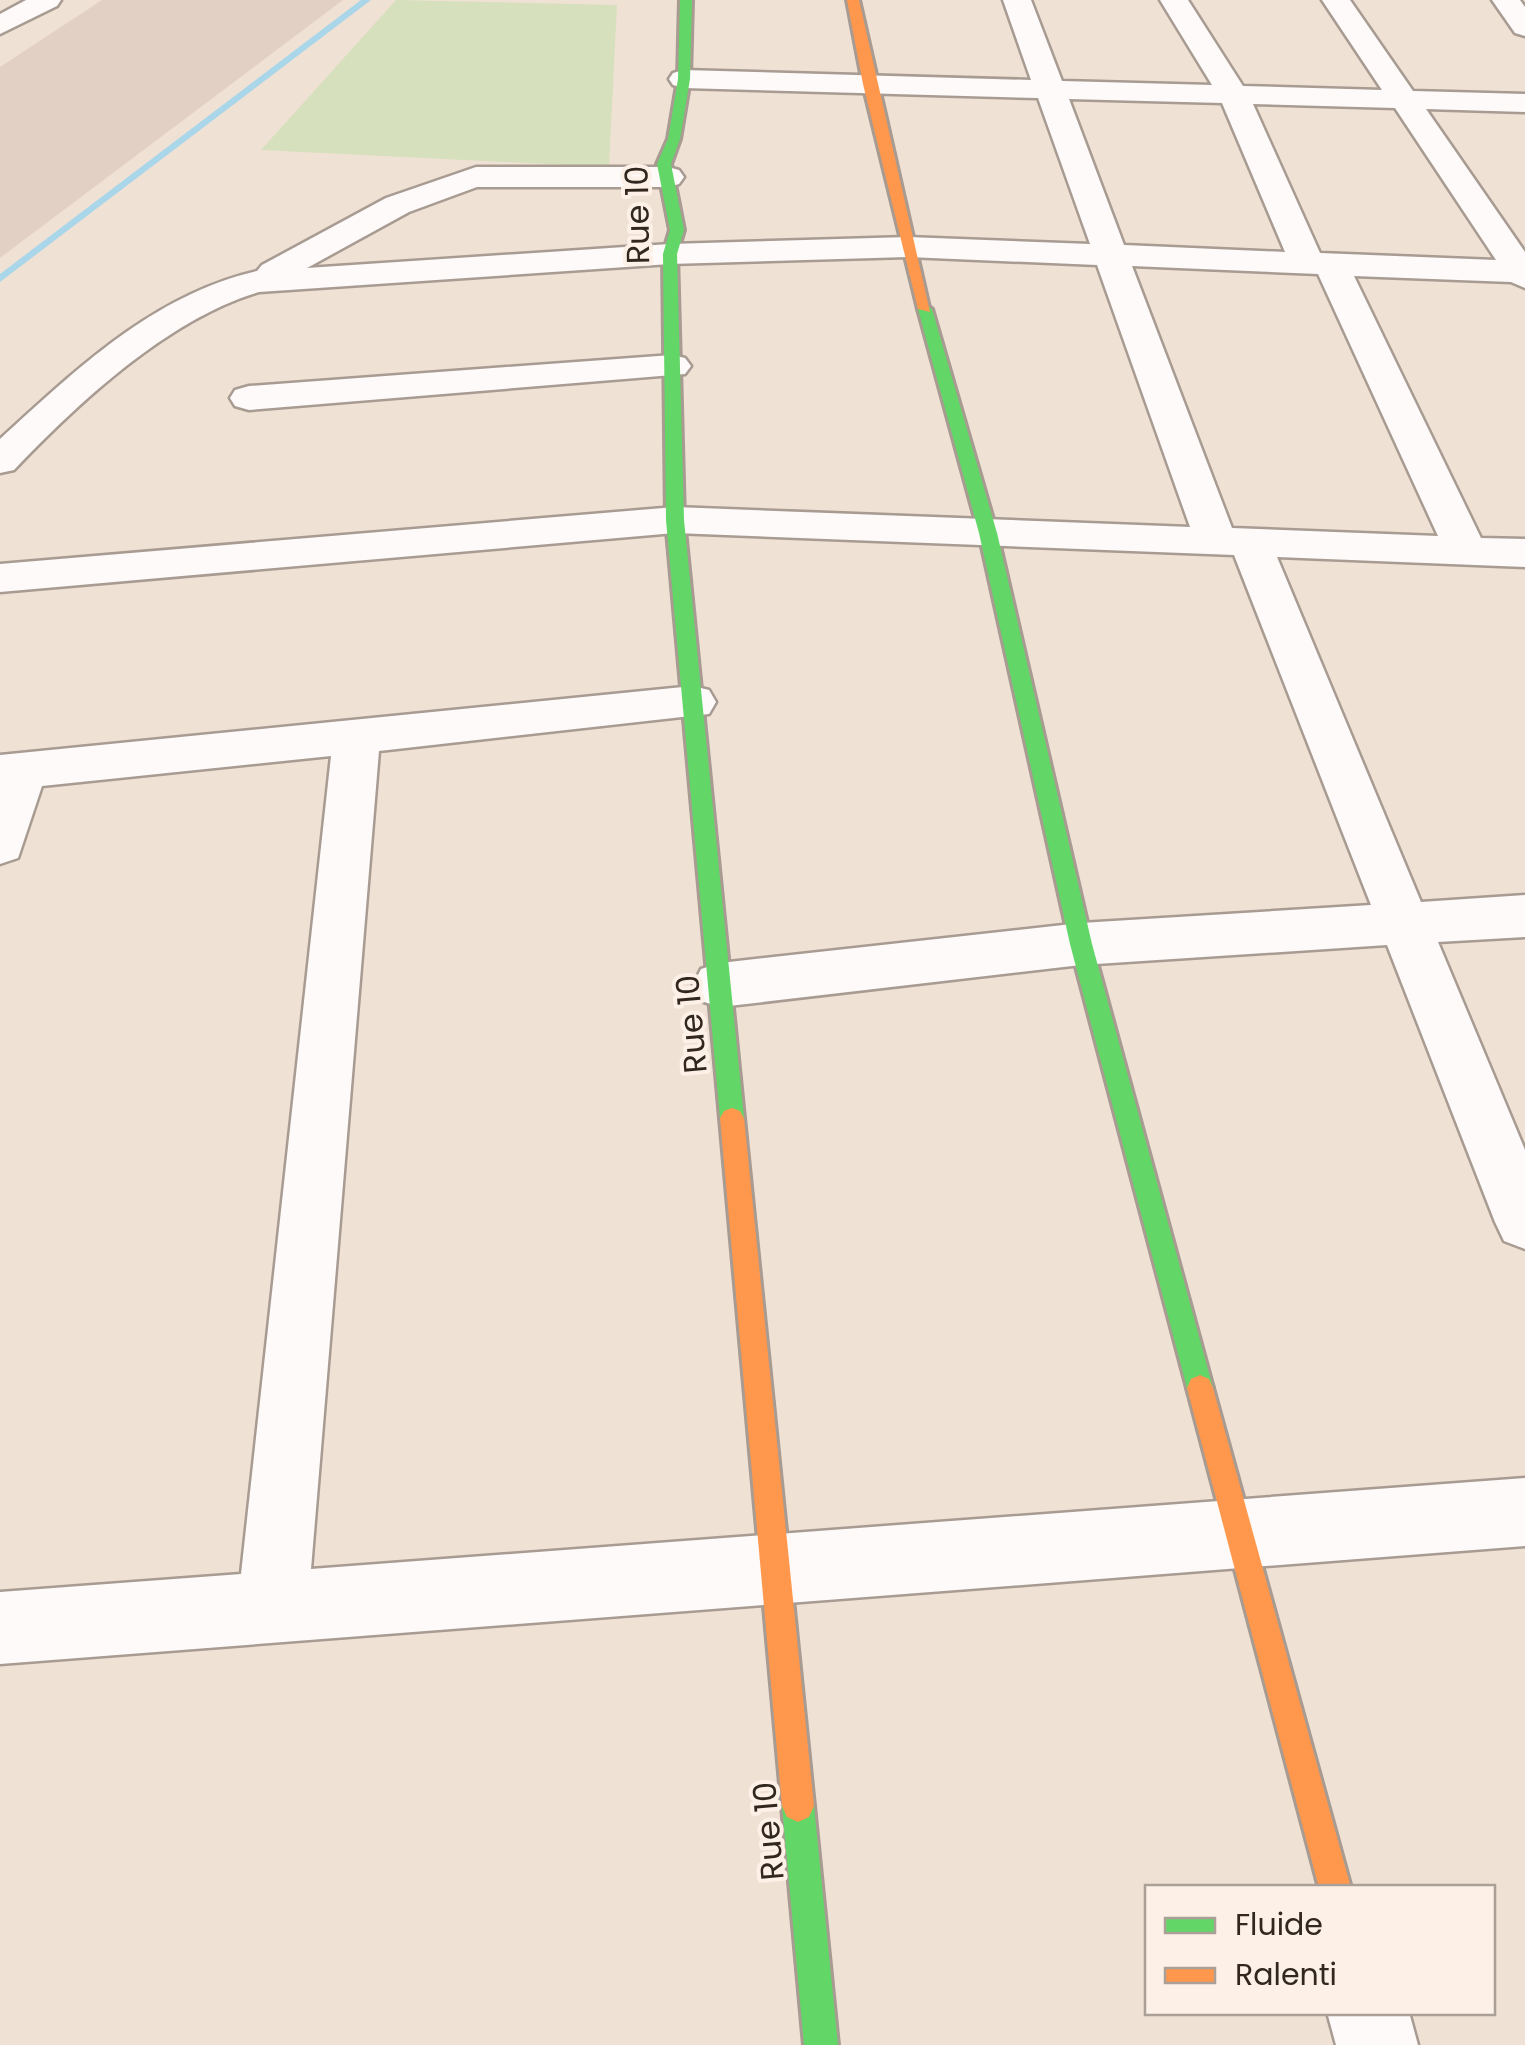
<svg xmlns="http://www.w3.org/2000/svg" width="1525" height="2045" font-family="Poppins,sans-serif">
	<style>
		.industrial { fill: #e3d0c5 }
		.green { fill: #d6e0bd }
		.lines { fill: none; stroke-linecap: round; stroke-linejoin: round }
		.stream { fill: #a9d6e9; fill-rule: evenodd }
		.street-casing { stroke: #a79b92; stroke-width: 5 }
		.fast-casing { stroke: #a79b92; stroke-width: 6 }
		.slow-casing { stroke: #a79b92; stroke-width: 6 }
		.street { fill: #fdfaf9; fill-rule: evenodd }
		.fast { fill: #63d668; fill-rule: evenodd }
		.slow { fill: #ff974d; fill-rule: evenodd }
		.labels { text-anchor: middle; dominant-baseline: central; stroke-width: 8; stroke-linejoin: round; paint-order: stroke }
		.street-label { font-size: 32px; fill: #31271e; stroke: #fcf0e7 }
	</style>
	<rect width="100%" height="100%" fill="#f0e1d5"/>
	<polygon class="industrial" points="102,0 343,0 0,258 0,67"/>
	<polygon class="green" points="396,0 617,5 609,167 261,150"/>
	<g class="lines">
		<polygon class="stream" points="361,0 371,0 0,282 0,274"/>
		<defs>
			<g id="street">
				<polygon points="26,0 61,0 57,6 0,34 0,14"/>
				<path d="M1003,0h28l31,81 150,4 -52,-85h28l55,86 139,4 -60,-90h28l63,91 112,3v18l-99,-3 99,143v36l-14,-6 -157,-6 127,262 44,1v28l-248,-10 144,345 104,-7v42l-87,5 87,208v99l-21,-8 -9,-19 -108,-277 -306,20 -361,42 -19,-6 -8,-16 8,-16 19,-6 361,-40 290,-18 -137,-350 -559,-22 -675,59v-28l675,-57 515,20 -93,-262 -189,-8 -238,7 -411,28c-91,27 -180,110 -245,178l-14,3v-34c77,-70 153,-144 257,-168l5,-6 124,-67 90,-31h192l11,3 5,7 -5,7 -11,3h-191l-68,25 -102,56 363,-24 238,-7 182,7 -52,-146 -354,-10 -11,-3 -4,-6 4,-6 11,-3 347,10zM1069,99l153,4 63,149 -161,-7zM1253,104l142,4 101,152 -176,-7zM1132,266l186,8 120,262 -206,-8z"/>
				<polygon points="1492,0 1520,0 1525,7 1525,36 1515,33"/>
				<polygon points="672,355 685,358 691,366 685,374 249,410 235,406 230,398 235,390 249,386"/>
				<polygon points="693,686 709,690 716,702 709,714 379,751 311,1569 1525,1478 1525,1546 0,1664 0,1592 241,1574 331,756 42,786 18,858 0,864 0,755"/>
				<polygon points="1327,2012 1409,2012 1418,2045 1336,2045"/>
			</g>
			<g id="fast">
				<polygon points="680,0 692,0 690,79 680,139 671,164 684,230 677,254 684,520 744,1118 740,1125 732,1128 724,1125 720,1118 666,520 663,254 670,230 657,164 668,139 678,79"/>
				<polygon points="925,305 932,309 997,533 1092,944 1213,1388 1209,1397 1200,1401 1191,1397 1187,1388 1070,944 979,533 918,309"/>
				<polygon points="798,1790 809,1795 814,1806 838,2045 804,2045 782,1806 787,1795"/>
			</g>
			<g id="slow">
				<polygon points="847,0 859,0 930,312 918,309 863,84"/>
				<polygon points="732,1108 740,1111 744,1118 814,1806 809,1817 798,1822 787,1817 782,1806 720,1118 724,1111"/>
				<polygon points="1200,1375 1209,1379 1213,1388 1351,1888 1319,1888 1187,1388 1191,1379"/>
			</g>
		</defs>
		<use href="#street" class="street-casing"/>
		<use href="#fast" class="fast-casing"/>
		<use href="#slow" class="slow-casing"/>
		<use href="#street" class="street"/>
		<use href="#fast" class="fast"/>
		<use href="#slow" class="slow"/>
	</g>
	<g class="labels">
		<g class="street-label">
			<text transform="translate(637 215) rotate(-91)">Rue 10</text>
			<text transform="translate(691 1024) rotate(-95)">Rue 10</text>
			<text transform="translate(768 1831) rotate(-95)">Rue 10</text>
		</g>
	</g>
	<rect x="1145" y="1885" width="350" height="130" fill="#fcf0e7" stroke="#aba097" stroke-width="2.5"/>
	<rect x="1165" y="1918" width="50" height="15" fill="#63d668" stroke="#aba097" stroke-width="2.5"/>
	<text x="1235" y="1935" font-size="30" fill="#31271e">Fluide</text>
	<rect x="1165" y="1968" width="50" height="15" fill="#ff974d" stroke="#aba097" stroke-width="2.5"/>
	<text x="1235" y="1985" font-size="30" fill="#31271e">Ralenti</text>
</svg>
